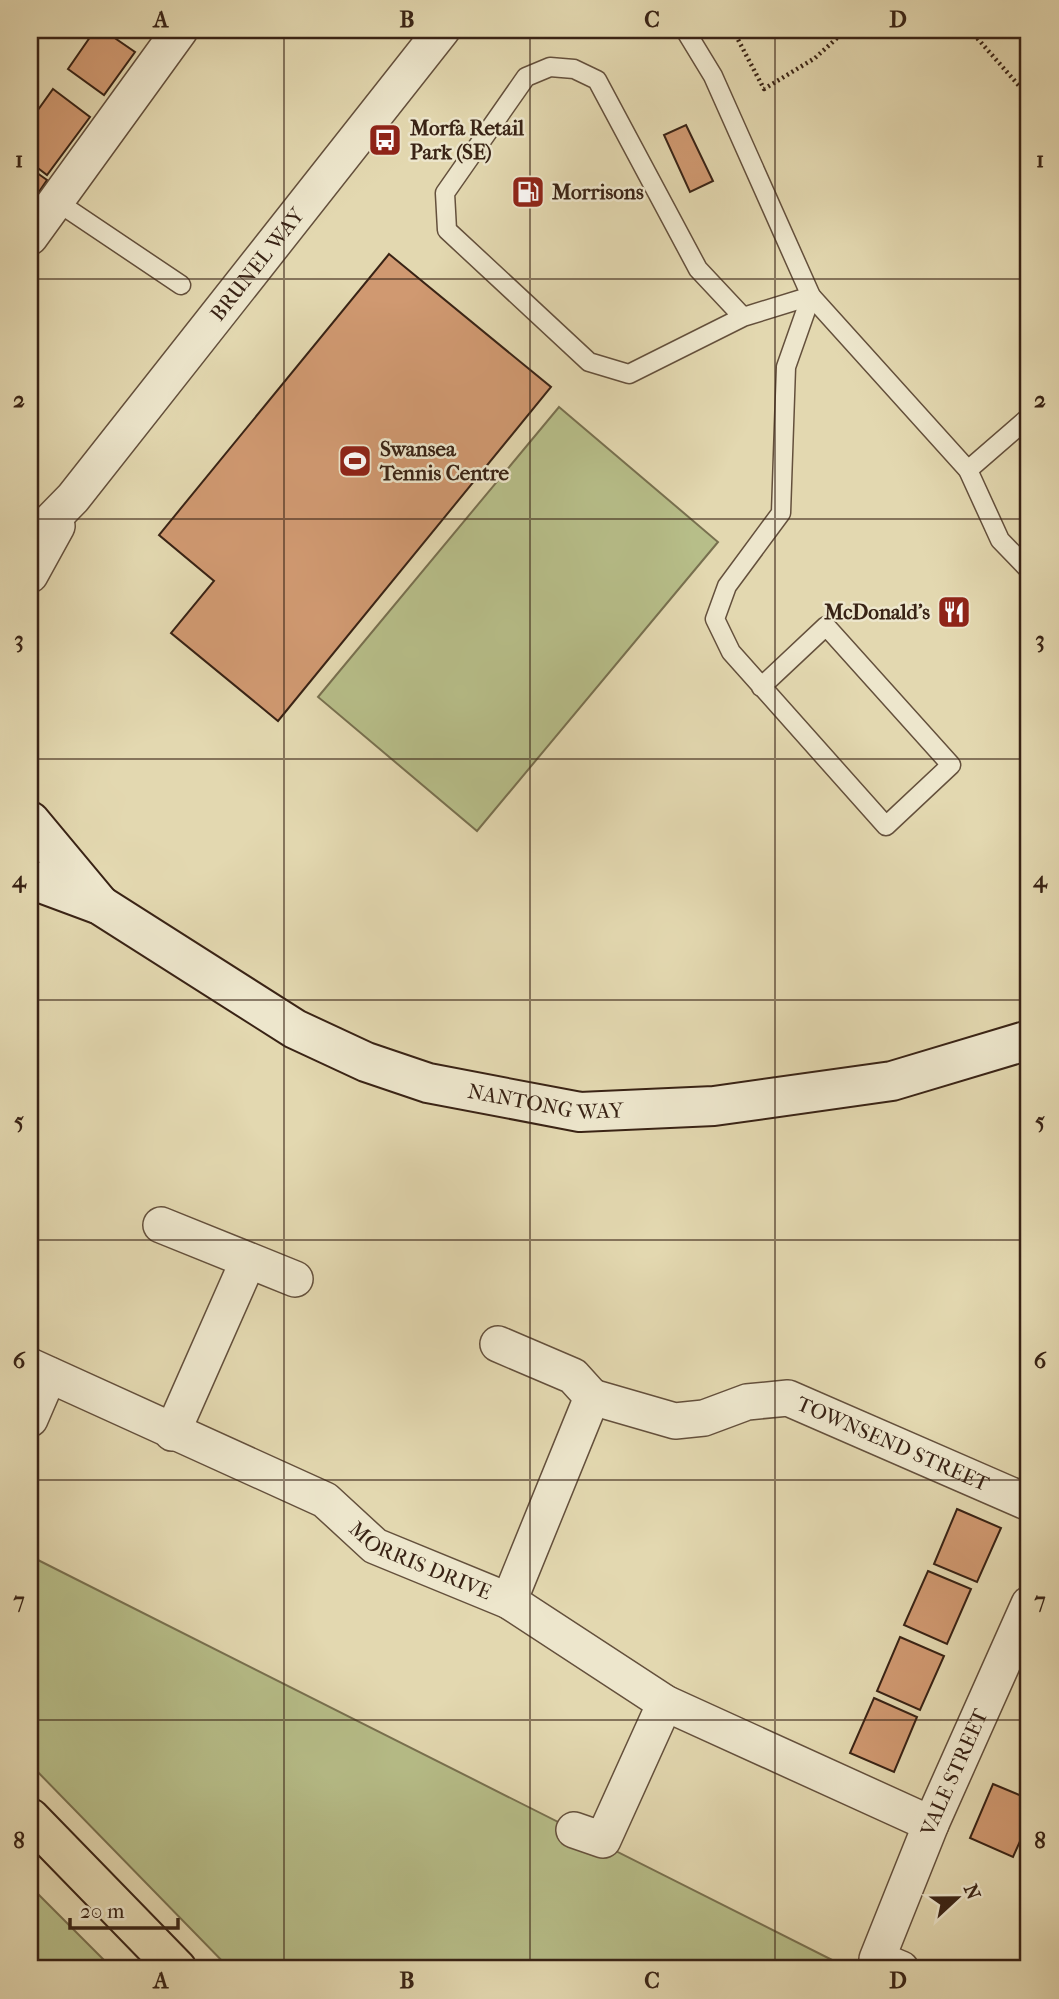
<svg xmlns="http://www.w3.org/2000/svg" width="1059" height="1999" font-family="'IM FELL French Canon',serif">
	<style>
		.green { fill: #b7be89; stroke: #78704f; stroke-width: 2 }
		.building { fill: #d09971; stroke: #392315; stroke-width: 2 }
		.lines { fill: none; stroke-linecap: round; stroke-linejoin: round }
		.lane-casing { stroke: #64503c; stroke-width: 21 }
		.street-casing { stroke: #64503c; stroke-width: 38 }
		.secondary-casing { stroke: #392315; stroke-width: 42 }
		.primary-casing { stroke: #392315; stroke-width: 42 }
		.path { stroke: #392315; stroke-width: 4.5; stroke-dasharray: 2 3.5; stroke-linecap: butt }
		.lane { stroke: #ede6cc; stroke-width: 18 }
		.street { stroke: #ede6cc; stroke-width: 35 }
		.secondary { stroke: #ede6cc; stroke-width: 38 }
		.primary { stroke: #e3d8b0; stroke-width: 38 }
		.grid { fill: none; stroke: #392315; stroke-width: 2; stroke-opacity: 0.55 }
		.labels { text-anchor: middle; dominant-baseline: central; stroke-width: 5; stroke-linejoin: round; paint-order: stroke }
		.poi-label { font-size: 21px; font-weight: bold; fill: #392315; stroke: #ede6cc; text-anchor: start }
		.street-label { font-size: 21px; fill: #392315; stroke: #ede6cc }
		.neatline { fill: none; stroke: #392315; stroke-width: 2.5 }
		.grid-label { font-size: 23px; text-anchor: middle; font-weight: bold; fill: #392315 }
	</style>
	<rect width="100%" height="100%" fill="#e3d8b0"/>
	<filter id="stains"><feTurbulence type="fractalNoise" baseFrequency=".00286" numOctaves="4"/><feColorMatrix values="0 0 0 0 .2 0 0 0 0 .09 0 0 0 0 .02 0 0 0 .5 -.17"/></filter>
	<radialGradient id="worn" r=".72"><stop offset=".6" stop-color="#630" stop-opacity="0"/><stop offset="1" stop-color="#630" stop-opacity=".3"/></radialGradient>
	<g class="green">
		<polygon points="559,407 718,542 477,831 318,697"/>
		<polygon points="30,1556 850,1969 230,1969 30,1764"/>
		<polygon points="30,1886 113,1969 30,1969"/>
	</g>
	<g class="building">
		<polygon points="95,30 103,30 135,52 104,95 68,69"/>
		<polygon points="53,89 90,117 47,175 30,162 30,121"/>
		<polygon points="686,125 713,181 690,192 664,135"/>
		<polygon points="30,168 47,180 30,205"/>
		<polygon points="389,254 551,387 278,721 171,633 214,581 159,535"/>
		<polygon points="957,1509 1001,1528 977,1582 934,1564"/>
		<polygon points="928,1571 971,1589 947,1644 904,1625"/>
		<polygon points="900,1637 944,1656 920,1710 877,1691"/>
		<polygon points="874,1698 917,1717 894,1772 850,1753"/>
		<polygon points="993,1784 1029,1799 1029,1821 1013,1857 970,1838"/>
	</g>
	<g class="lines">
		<defs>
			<g id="lane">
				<polyline points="685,30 713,76 811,296 968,470 1000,540 1029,570"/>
				<polyline points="56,201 181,285"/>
				<polyline points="743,317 698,269 597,80 574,69 550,67 526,77 445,193 447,230 589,362 629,374 743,317 811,296"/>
				<polyline points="968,470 1029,417"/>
				<polyline points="761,687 826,626 951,765 886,826 731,652 715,619 727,586 781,513 786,367 811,296"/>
			</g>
			<g id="street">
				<polyline points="30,237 180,30"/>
				<path id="s1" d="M30,542l43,-44 369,-468"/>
				<polyline points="30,575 57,526"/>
				<polyline points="161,1225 295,1279"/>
				<polyline points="498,1344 573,1376 592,1397 509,1601"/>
				<path id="s2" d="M30,1366l295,134 50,46 134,55 156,102 266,121"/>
				<path id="s3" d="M592,1397l83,24 29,-3 43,-16 41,-4 241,105"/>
				<polyline points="30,1419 49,1375"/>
				<polyline points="172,1433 248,1261"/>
				<polyline points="574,1830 603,1840 665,1703"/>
				<path id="s4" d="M901,1969l-24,-10 54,-135 98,-220"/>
			</g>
			<g id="secondary">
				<polyline points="30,821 100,905"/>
				<path id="s5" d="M30,879l70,26 195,124 71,33 62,21 152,29 134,-6 178,-25 137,-41"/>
			</g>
			<polyline id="primary" points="30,1818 177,1969"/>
		</defs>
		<use href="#lane" class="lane-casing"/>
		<use href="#street" class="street-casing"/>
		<use href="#secondary" class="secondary-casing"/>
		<use href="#primary" class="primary-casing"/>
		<g class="path">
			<polyline points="733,30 764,89 815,58 846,30"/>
			<polyline points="970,30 1029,97"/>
		</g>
		<use href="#lane" class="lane"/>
		<use href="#street" class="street"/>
		<use href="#secondary" class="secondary"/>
		<use href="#primary" class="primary"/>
	</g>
	<path class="grid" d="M284,30v1939M530,30v1939M775,30v1939M30,279h999M30,519h999M30,759h999M30,1000h999M30,1240h999M30,1480h999M30,1720h999"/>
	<defs>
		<symbol id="bus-square" viewBox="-11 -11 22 22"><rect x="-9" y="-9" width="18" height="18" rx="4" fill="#8f2418" stroke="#ede6cc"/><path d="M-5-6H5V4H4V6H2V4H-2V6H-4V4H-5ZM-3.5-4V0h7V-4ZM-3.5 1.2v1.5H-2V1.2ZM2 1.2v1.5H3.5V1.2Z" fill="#fff"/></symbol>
		<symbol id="fuel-square" viewBox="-11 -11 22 22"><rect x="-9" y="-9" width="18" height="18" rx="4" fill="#8f2418" stroke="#ede6cc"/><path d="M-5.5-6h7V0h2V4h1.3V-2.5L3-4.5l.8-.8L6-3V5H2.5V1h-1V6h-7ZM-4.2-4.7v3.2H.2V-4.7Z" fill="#fff"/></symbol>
		<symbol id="stadium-square" viewBox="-11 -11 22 22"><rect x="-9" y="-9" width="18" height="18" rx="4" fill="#8f2418" stroke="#ede6cc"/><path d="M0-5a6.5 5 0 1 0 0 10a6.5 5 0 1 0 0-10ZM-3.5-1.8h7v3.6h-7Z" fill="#fff"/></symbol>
		<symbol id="restaurant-square" viewBox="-11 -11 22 22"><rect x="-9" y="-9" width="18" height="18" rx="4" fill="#8f2418" stroke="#ede6cc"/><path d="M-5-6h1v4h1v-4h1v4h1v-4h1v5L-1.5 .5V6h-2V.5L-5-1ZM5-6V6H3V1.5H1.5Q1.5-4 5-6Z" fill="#fff"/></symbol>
	</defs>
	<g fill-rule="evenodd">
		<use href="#bus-square" x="366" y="121" width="38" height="38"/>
		<use href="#fuel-square" x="509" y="173" width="38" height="38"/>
		<use href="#stadium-square" x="336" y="442" width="38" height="38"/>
		<use href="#restaurant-square" x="935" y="593" width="38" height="38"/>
	</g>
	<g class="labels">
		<g class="poi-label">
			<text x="410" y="128">Morfa Retail<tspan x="410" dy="24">Park (SE)</tspan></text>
			<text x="552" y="192">Morrisons</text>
			<text x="380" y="449">Swansea<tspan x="380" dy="24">Tennis Centre</tspan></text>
			<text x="930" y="612" text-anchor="end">McDonald's</text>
		</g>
		<g class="street-label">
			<text stroke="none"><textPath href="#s1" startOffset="359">BRUNEL WAY</textPath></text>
			<text stroke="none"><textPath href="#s5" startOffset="569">NANTONG WAY</textPath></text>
			<text stroke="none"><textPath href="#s3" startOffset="317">TOWNSEND STREET</textPath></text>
			<text stroke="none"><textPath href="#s2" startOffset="439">MORRIS DRIVE</textPath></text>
			<text stroke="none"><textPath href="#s4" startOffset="228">VALE STREET</textPath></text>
		</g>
	</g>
	<rect width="1059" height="1999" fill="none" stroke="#e3d8b0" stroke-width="77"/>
	<g transform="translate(957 1898) rotate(68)" stroke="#ede6cc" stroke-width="5" paint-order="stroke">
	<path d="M0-5L12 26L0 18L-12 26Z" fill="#392315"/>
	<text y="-10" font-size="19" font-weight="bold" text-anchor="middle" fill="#392315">N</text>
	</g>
	<path d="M70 1918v10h108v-10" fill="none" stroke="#392315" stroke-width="3.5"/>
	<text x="80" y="1918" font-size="21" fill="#392315" stroke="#ede6cc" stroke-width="5" paint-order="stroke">20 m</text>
	<rect x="38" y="38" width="982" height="1922" class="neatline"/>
	<g class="grid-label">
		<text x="161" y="27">A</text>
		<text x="407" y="27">B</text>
		<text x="652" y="27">C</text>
		<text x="898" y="27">D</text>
		<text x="19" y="167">1</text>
		<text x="1040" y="167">1</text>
		<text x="19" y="407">2</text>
		<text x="1040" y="407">2</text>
		<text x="19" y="647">3</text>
		<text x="1040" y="647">3</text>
		<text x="19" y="887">4</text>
		<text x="1040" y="887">4</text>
		<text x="19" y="1128">5</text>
		<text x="1040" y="1128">5</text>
		<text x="19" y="1368">6</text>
		<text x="1040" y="1368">6</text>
		<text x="19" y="1608">7</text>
		<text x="1040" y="1608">7</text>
		<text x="19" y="1848">8</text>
		<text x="1040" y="1848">8</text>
		<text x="161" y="1988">A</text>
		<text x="407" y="1988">B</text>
		<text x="652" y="1988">C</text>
		<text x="898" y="1988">D</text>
	</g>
	<rect width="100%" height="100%" filter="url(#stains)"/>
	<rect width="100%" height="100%" fill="url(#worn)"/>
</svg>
